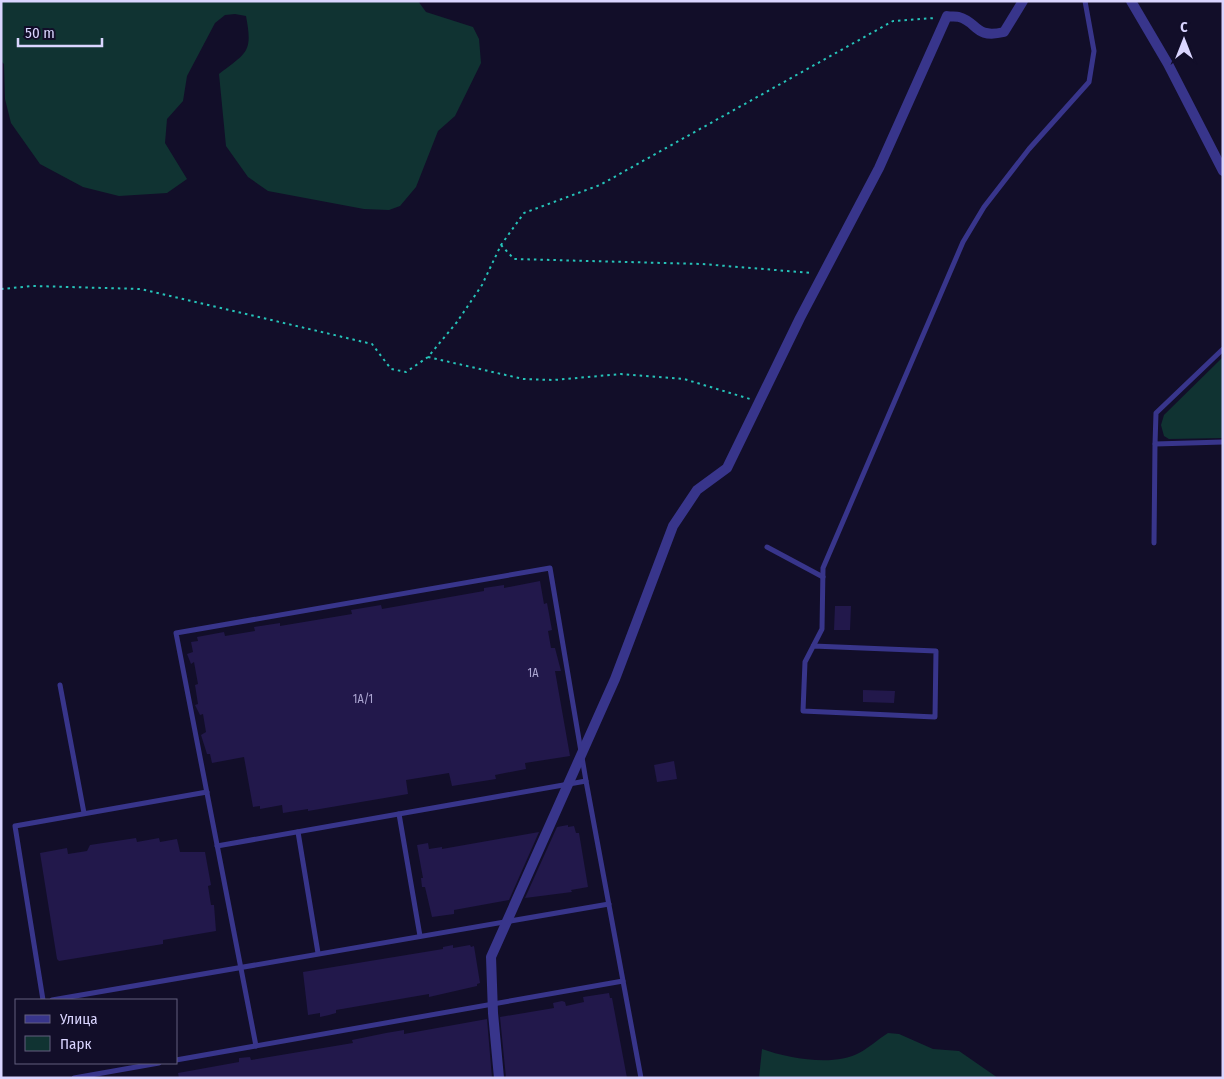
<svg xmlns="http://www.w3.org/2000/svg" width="1224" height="1079" font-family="'Fira Sans Condensed',sans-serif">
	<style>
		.green { fill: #103332 }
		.building { fill: #22184b }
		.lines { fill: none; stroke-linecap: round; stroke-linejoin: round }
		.path { stroke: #26c3b9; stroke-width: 2; stroke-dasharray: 2.5 4; stroke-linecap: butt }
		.lane { stroke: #38358b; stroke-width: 5 }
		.street { stroke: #38358b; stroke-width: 10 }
		.labels { text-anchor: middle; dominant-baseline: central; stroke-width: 4; stroke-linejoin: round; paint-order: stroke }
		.number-label { font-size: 12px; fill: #aca6d2 }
	</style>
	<rect width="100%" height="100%" fill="#120e29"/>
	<g class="green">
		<path d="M1,1h417l8,11 47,15 6,12 2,24 -26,53 -17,15 -22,56 -16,19 -11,4 -25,-1 -96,-18 -20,-14 -22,-31 -7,-72c28,-22 34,-21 27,-58l-11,-2 -10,1 -10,8 -28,53 -4,25 -16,18 -2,24 22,36 -20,14 -48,3 -36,-9 -43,-23 -29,-41 -6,-24 -1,-35 -3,-3z"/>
		<polygon points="1223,357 1223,438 1169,439 1164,436 1161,425 1164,415"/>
		<path d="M888,1033l11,1 34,15 26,2 39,27h-239l3,-29c25,9 72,18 97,4 10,-5 19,-14 29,-20z"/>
	</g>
	<g class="building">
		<polygon points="540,581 544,604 547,603 552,630 548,631 551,648 555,648 561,671 555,671 570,756 525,763 526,769 495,775 496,779 452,786 449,773 406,780 408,794 308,811 308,809 283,813 282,805 260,809 260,806 253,807 244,757 212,763 210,754 207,754 201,735 206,732 203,714 200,715 195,705 198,704 195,685 198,684 194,662 191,664 187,654 193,652 191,642 198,641 197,637 224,632 225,636 255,631 254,627 280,623 280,626 352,614 351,610 381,605 382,609 484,591 484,588 504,585 504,588"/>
		<polygon points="835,606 851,606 850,630 834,630"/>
		<polygon points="863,690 895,691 894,703 863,702"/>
		<polygon points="674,761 677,779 657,782 654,765"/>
		<polygon points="568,825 568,827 574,826 576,833 579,833 588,887 571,890 572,892 525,898 557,827"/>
		<polygon points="539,832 509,900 454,910 454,914 432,917 425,887 422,887 421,878 423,878 417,845 428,843 429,849 442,847 442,849"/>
		<polygon points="136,838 137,842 159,838 160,842 177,839 180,852 205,852 211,885 208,886 211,905 214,905 216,931 163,940 163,944 59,961 57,959 40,853 67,848 68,854 87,851 90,845"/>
		<polygon points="453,945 453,948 470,945 471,947 474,946 480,983 477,984 477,986 429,997 429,994 336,1010 336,1013 329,1015 320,1017 320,1013 308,1015 303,972 443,949 443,947"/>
		<polygon points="609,993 610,998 612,998 627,1078 506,1078 500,1017 554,1008 553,1003 562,1001 565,1002 566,1006 584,1002 583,997"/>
		<polygon points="487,1019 492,1078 179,1078 178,1073 239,1062 239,1058 250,1057 251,1060 353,1043 352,1040 386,1033 404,1030 404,1034"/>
	</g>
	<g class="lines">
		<g class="path">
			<polyline points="501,245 514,259 702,264 812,273"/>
			<polyline points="1,289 33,286 141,289 372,344 391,369 406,372 428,357 457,322 482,285 501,245 524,213 600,185 893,21 935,18"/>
			<polyline points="428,357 523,379 554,380 621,374 684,379 750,399"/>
		</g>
		<g class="lane">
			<polyline points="1223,349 1156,413 1155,444 1223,442"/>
			<polyline points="1154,543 1155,444"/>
			<polyline points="767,547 823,577"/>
			<polyline points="813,646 936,651 935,717 803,711 805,662 822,629 823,568 963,242 984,207 1029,149 1089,82 1094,51 1085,1"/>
			<polyline points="60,685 84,813"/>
			<polyline points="399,814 420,936"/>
			<polyline points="298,832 318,953"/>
			<polyline points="217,846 586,781"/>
			<polyline points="43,1000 15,826 207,792"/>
			<polyline points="52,1000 609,904"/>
			<polyline points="256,1046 176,633 550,568 586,781 641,1078"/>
			<polyline points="176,1060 623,981"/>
			<polyline points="74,1078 159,1063"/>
		</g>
		<g class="street">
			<polyline points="1131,1 1168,64 1223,171"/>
			<path d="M499,1078l-6,-65 -2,-56 124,-278 58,-153 24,-36 30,-22 73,-150 79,-150 68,-152c4,1 9,0 12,1 19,5 15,22 45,15l19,-31"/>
		</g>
	</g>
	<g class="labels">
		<g class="number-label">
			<text x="533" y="673">1А</text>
			<text x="363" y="699">1А/1</text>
		</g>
	</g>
	<rect width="1224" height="1079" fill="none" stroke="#dad5ff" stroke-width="5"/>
	<rect x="15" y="999" width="162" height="65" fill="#120e29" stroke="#625e7f"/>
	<rect x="25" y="1015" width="25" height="8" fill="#38358b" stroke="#625e7f"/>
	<text x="60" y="1024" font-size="15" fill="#dad5ff">Улица</text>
	<rect x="25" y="1036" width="25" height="15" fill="#103332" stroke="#625e7f"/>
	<text x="60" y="1049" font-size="15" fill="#dad5ff">Парк</text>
	<g transform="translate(1184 40)" stroke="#120e29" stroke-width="4" paint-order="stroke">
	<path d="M0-4L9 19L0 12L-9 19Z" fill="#dad5ff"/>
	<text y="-8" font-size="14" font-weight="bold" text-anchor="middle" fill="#dad5ff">С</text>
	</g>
	<path d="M18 38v8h84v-8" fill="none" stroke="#dad5ff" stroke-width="2.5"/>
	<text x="25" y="38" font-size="15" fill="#dad5ff" stroke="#120e29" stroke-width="4" paint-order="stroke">50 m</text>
</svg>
